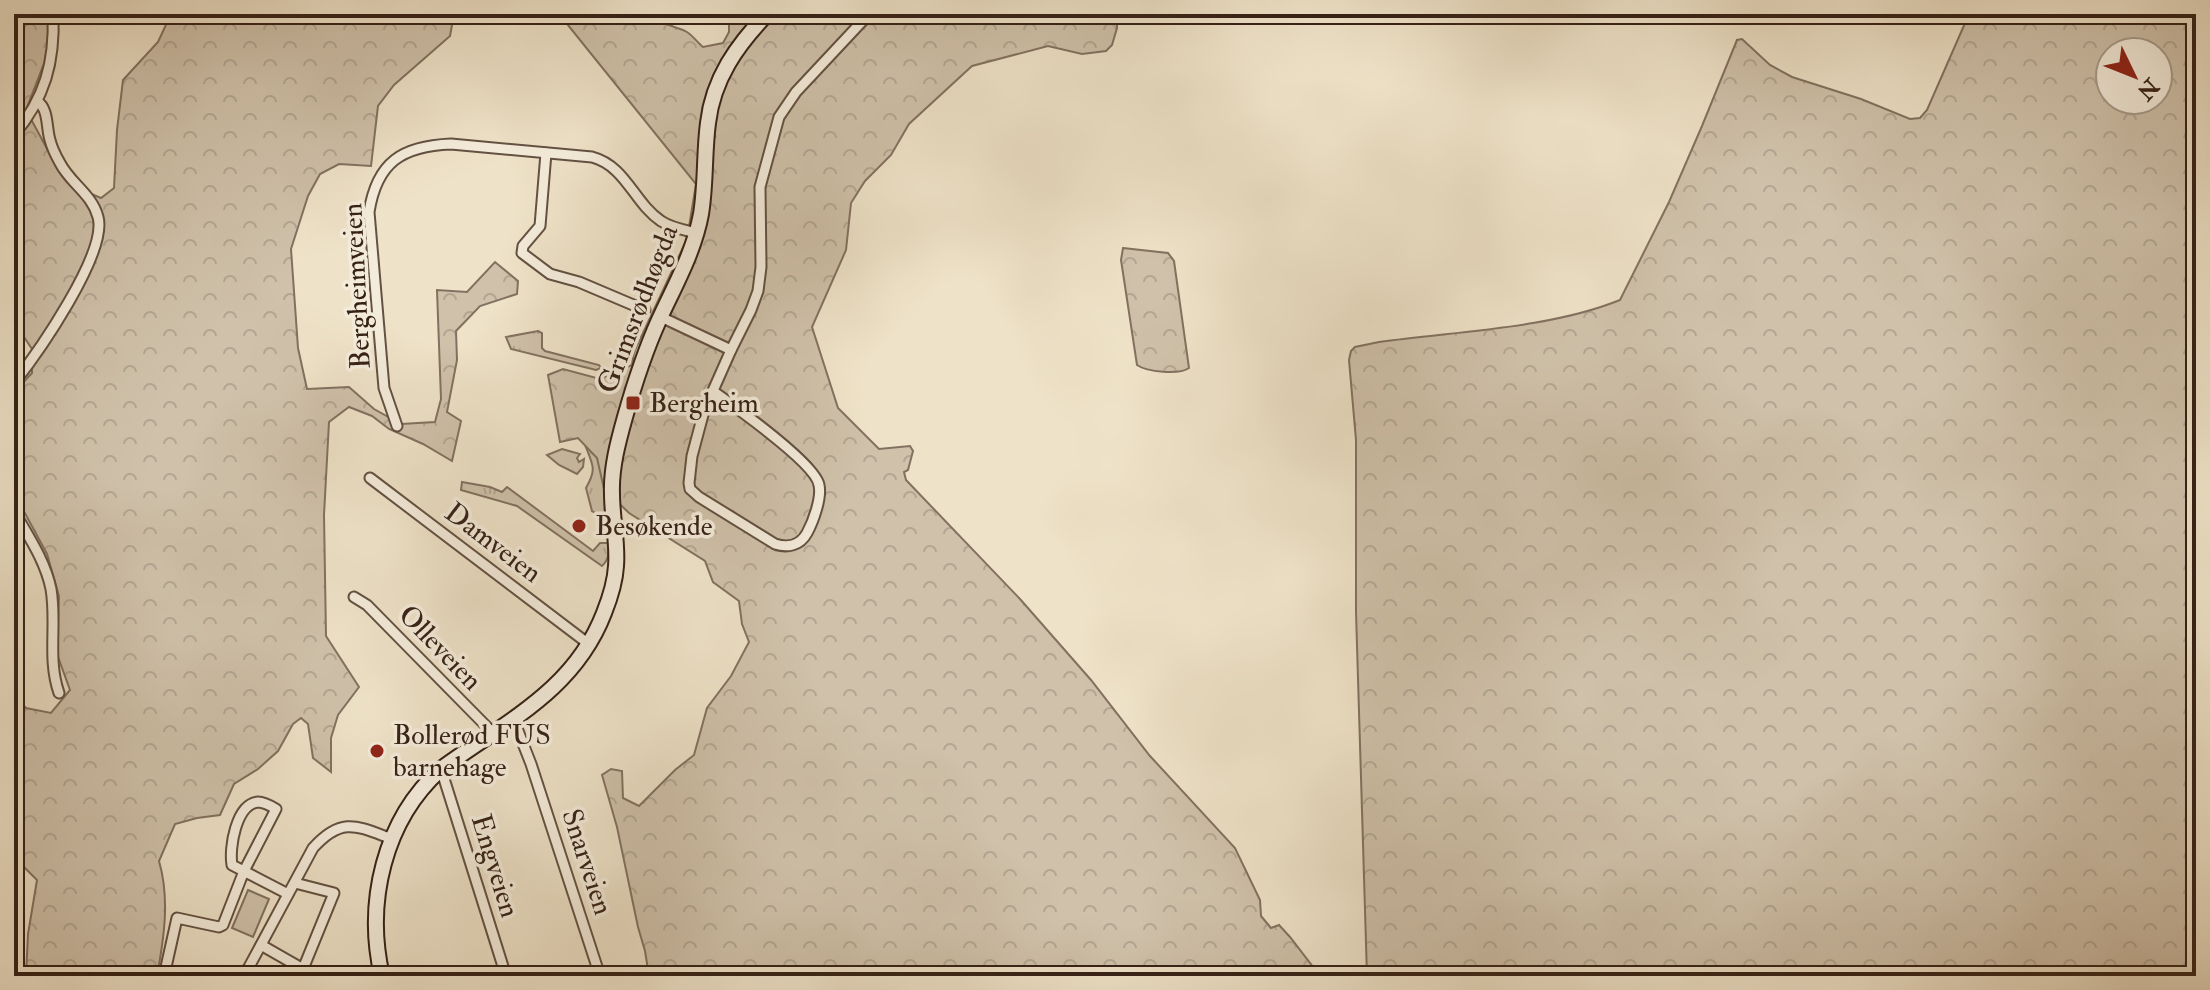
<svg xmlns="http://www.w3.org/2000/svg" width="2210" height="990" font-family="'IM FELL Double Pica',serif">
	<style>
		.grass { fill: url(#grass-tufts); stroke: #827160; stroke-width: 2 }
		.forest { fill: url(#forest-crowns); stroke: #827160; stroke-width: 2; fill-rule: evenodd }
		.pitch { fill: #cfc1aa; stroke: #827160; stroke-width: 2 }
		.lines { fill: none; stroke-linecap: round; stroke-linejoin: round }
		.street-casing { stroke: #635142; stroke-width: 13 }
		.secondary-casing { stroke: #352116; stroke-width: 18 }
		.street { stroke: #f4ecdb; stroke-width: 9 }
		.secondary { stroke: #f4ecdb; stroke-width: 14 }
		.poi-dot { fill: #8f2418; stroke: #f4ecdb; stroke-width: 3 }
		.labels { text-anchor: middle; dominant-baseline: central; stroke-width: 7; stroke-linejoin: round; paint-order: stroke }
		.street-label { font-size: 28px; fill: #352116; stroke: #f4ecdb }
		.poi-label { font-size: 28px; fill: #352116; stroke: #f4ecdb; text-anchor: start }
	</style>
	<defs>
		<pattern id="grass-tufts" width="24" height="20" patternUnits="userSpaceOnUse" patternTransform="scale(2)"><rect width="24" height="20" fill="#cfc1aa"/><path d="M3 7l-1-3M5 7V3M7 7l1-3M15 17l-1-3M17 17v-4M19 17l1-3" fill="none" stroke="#b2a692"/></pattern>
		<pattern id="forest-crowns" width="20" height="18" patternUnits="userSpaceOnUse" patternTransform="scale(2)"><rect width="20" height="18" fill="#cfc1aa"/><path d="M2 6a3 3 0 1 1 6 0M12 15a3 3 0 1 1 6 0" fill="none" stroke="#b2a692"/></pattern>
	</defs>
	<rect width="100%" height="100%" fill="#eee2c8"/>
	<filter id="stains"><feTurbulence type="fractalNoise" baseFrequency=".0025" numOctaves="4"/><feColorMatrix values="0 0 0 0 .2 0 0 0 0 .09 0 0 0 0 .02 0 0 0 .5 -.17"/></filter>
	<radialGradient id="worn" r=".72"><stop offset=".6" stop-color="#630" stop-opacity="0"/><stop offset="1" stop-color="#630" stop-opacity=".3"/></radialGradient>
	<g class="grass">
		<polygon points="538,331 542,333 542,348 545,351 599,365 601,368 596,370 511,349 506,337"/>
		<path d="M594,443l11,3 4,82 -7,3 -1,-3h-3l-1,-14 -5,-3 -6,-23c11,-19 7,-23 -1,-43z"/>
		<polygon points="562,449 580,454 577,458 579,462 584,459 583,467 577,474 559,465 547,455"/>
		<path d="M462,482l28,5 12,5 5,-5 86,64 7,-8h8c1,9 1,17 -6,23l-85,-60 -56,-16z"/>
	</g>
	<g class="forest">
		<path d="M20,14h28l1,30 -4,17 -19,49 32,59 12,16 31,13 13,-10 3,-58 6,-50 35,-38 13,-28h283l-4,22 -56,49 -16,21 -7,60 -32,-2 -19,10 -12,22 -17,53 7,99 9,41 42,-2 25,22 27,15 34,-2 6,-23 -4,-109 30,2 28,-30 23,19 -1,13 -37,12 -24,25 1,29 -10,52 14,9 -9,40 -29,-17 -34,-15 -17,-13 -23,-9 -20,15 -5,93 2,121 33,51 -21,28 -7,23v34l-18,-14 -5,-34 -7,-6 -8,6 -15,27 -20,18 -24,15 -14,31 -23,3 -22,6 -16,37c11,38 5,77 -2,115h-131l2,-42 9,-54 -23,-23v-19l6,-23 -6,-4v-116l12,13 25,5 19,-23 -13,-36 2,-58 -12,-42 -33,-61v-101l18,-19v-24l-18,-27v-250l3,-3z"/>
		<path d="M559,14h98c7,14 18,11 30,18 5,3 11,11 16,15l20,-4 6,-11v-18h33l12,10 11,-10h332v14l-5,17 -6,6 -24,3 -34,-8 -76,20 -63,58 -18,31 -26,26 -14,22 -5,47 -34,77 26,81 41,41 31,-3 3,5 -5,19 -4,2 2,8 114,119 71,81 59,76 85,92 25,52 1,16 10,12 8,-3 11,12 30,39h-671l-4,-25 -7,-24 -21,-100 -15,-52 9,-6 11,2 1,27 16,8 36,-36 19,-15 13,-47 24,-32 18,-34 -7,-18 -3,-23 -26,-19 -8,-21 -76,-48 -25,-24 -7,-31 -19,-20 -18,4 -12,-67 15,-6 37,10 32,-14 2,-13 53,-113 9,-55z"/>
		<path d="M1969,14h216l11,7v955h-829l-11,-364v-172l-7,-80 2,-9 4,-4 24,-5c77,-11 169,-13 241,-42l49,-98 33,-76 35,-86 5,-1 28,26 22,12 69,22 49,20 10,-1 7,-8zM2110,52h48v48h-48z"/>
		<path d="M1123,248l45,5 6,8 15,107c-10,7 -42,4 -52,-3l-16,-105z"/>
	</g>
	<polygon class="pitch" points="248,890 269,899 253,937 232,928"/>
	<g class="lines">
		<defs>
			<g id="street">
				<path d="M14,135c31,-37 41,-73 39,-121"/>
				<polyline points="546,153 540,226 523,246 522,253 550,274 579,282 645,310"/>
				<polyline points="661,317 731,350"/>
				<path d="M14,383c23,-29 94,-130 84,-166 -6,-23 -28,-34 -38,-54 -4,-7 -8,-15 -10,-23 -4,-13 -1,-31 -13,-39"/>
				<path d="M713,391c21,15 103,73 106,94 3,13 -6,37 -12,48 -7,13 -20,15 -32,11l-76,-47 -9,-8 -1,-6 3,-27 12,-45 27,-61 20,-40 7,-19 3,-24 -1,-80 19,-70 17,-25 73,-78"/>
				<path d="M397,426l-13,-38 -15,-176c8,-50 33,-66 82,-68l141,13c34,9 42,46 69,64 10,7 24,9 36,12"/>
				<polyline points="370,478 590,645"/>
				<path d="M14,511c14,25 31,49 37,78 6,35 -4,70 8,104"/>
				<polyline points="354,597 367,605 492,732"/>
				<polyline points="513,718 531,764 600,976"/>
				<polyline points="441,769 506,976"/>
				<polyline points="295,883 334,893 303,969 302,976"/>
				<polyline points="261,945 303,969"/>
				<path d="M164,976l13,-58 42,9 4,-2 21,-54 32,-62c-5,-3 -12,-7 -18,-7 -22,2 -29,46 -26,63 19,10 37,19 56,29"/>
				<path d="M242,976l7,-9 64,-119c29,-32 44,-22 79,-9"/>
			</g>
			<path id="secondary" d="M382,976c-17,-74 2,-156 59,-207 64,-47 133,-78 163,-156 6,-15 11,-30 12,-47 2,-23 -4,-48 -4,-72 -1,-26 6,-52 13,-77 9,-32 20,-66 34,-97 16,-35 35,-68 42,-106 5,-30 3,-61 7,-91 5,-44 29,-78 59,-109"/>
		</defs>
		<use href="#street" class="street-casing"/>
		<use href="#secondary" class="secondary-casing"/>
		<use href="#street" class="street"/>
		<use href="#secondary" class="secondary"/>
	</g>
	<g class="poi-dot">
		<rect x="625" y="395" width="16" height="16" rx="4"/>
		<circle cx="579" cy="526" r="8"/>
		<circle cx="377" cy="751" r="8"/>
	</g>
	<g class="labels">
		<g class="street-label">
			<text transform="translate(357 286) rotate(-93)">Bergheimveien</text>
			<text transform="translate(638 309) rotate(-69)">Grimsrødhøgda</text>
			<text transform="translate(493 543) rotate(37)">Damveien</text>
			<text transform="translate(440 648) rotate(46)">Olleveien</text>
			<text transform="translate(587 862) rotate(72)">Snarveien</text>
			<text transform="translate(495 866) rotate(73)">Engveien</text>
		</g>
		<g class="poi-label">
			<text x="649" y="403">Bergheim</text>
			<text x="595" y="526">Besøkende</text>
			<text x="393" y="735">Bollerød FUS<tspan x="393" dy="32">barnehage</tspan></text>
		</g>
	</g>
	<rect width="2210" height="990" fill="none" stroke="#eee2c8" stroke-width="48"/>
	<rect x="16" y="16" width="2178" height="958" fill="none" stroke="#352116" stroke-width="4"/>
	<rect x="24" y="24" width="2162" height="942" fill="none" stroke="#352116" stroke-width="2"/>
	<g transform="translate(2134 76) rotate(133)"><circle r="38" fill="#f4ecdb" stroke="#a89b8c" stroke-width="2"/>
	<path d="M0-6L14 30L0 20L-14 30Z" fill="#8f2418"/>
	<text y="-12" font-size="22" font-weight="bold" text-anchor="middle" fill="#352116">N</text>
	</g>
	<rect width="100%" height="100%" filter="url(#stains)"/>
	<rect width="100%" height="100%" fill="url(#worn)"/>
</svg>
